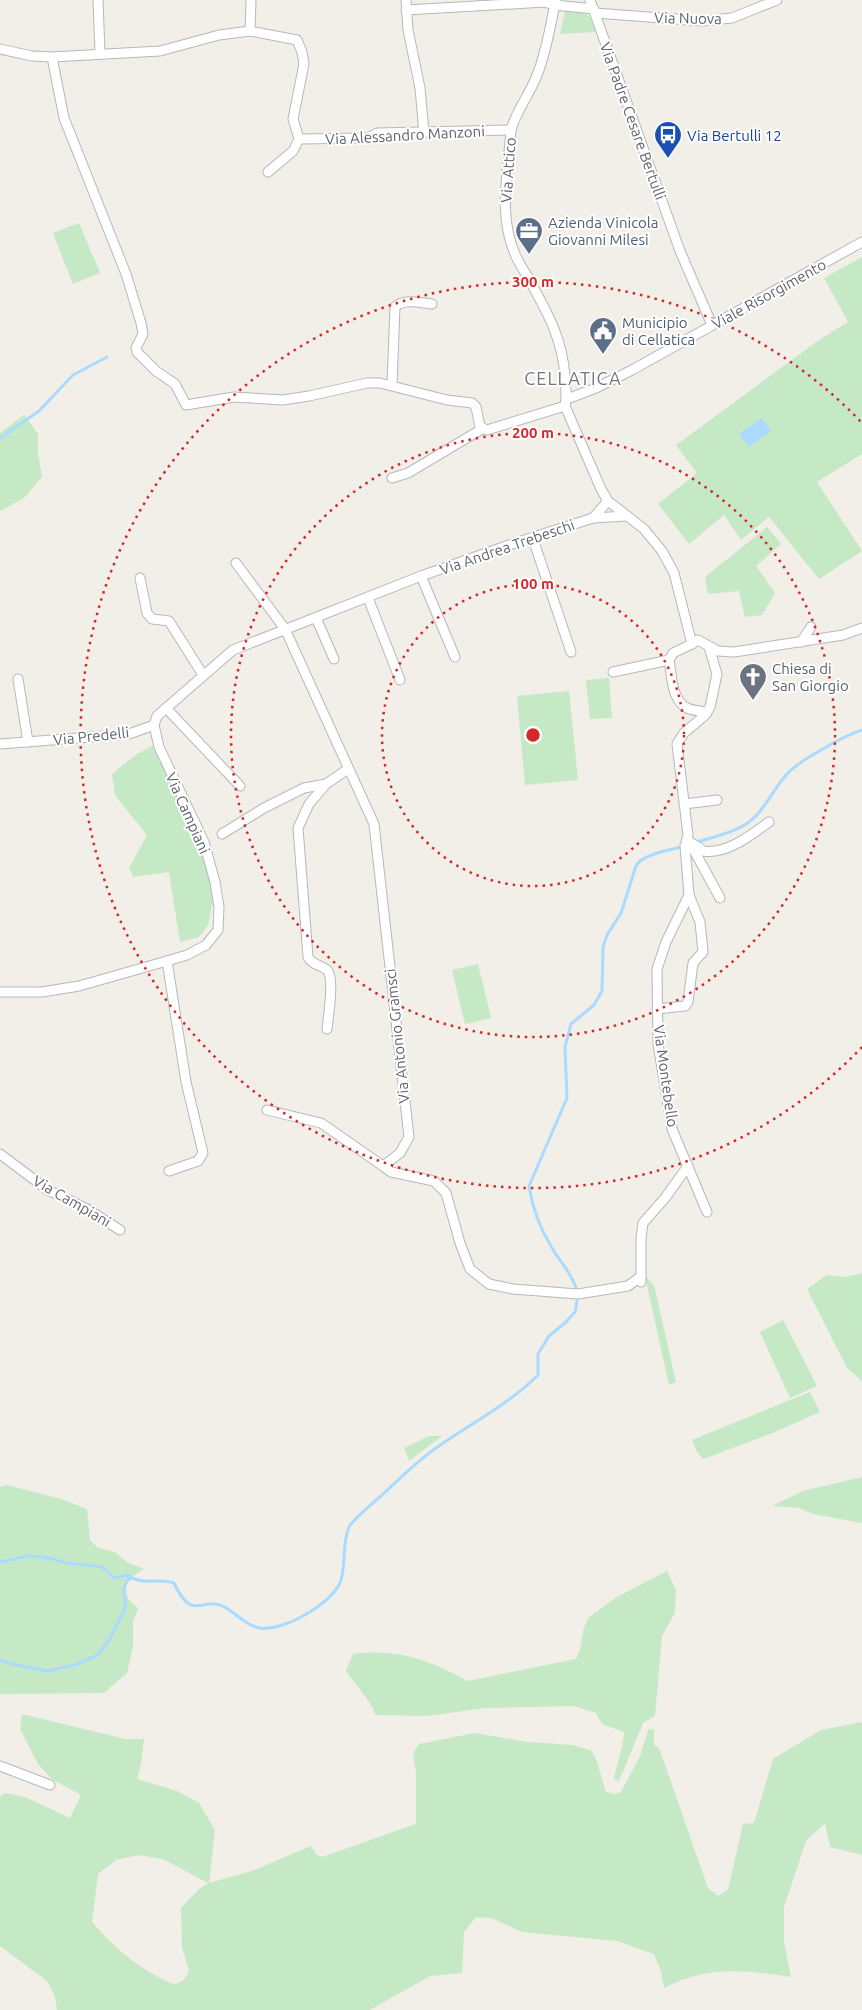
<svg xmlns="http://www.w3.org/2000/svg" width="862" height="2010" font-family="Ubuntu,sans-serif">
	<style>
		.green { fill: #c5e8c5; fill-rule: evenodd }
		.water { fill: #aadaff }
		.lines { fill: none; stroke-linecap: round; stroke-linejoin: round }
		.stream { stroke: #aadaff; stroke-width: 3 }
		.minor-casing { stroke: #b5b8bc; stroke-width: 11 }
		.minor { stroke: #fff; stroke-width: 9 }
		.ring { fill: none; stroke: #d62828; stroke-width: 2.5; stroke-dasharray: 2.5 5 }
		.labels { text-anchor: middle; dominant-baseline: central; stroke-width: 4; stroke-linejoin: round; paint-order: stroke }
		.street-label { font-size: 15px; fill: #5f6368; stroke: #fff }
		.transit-label { font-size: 15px; fill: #164399; stroke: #fff; text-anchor: start }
		.service-label { font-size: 15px; fill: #4e5e75; stroke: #fff; text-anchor: start }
		.worship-label { font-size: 15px; fill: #5b616d; stroke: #fff; text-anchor: start }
		.quarter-label { font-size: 18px; letter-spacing: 1px; fill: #70757a; stroke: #fff }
		.centre { fill: #d62828; stroke: #fff; stroke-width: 2.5 }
		.ring-label { font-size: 15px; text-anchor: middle; font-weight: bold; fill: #d62828; stroke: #fff; stroke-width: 4; stroke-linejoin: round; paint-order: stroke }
	</style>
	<rect width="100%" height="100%" fill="#f1efe8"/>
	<g class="green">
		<polygon points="565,11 583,13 590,17 596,32 560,34"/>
		<polygon points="79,223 100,273 73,284 53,233"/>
		<polygon points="862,257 862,454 817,482 862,551 819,579 769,517 741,540 724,515 689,544 658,504 697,473 676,445 819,340 848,322 824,278"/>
		<polygon points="24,415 38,434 38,454 42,477 24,498 0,511 0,433"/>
		<polygon points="767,527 781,544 756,566 775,593 762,615 745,617 739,591 708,594 705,577"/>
		<polygon points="609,678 612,718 590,719 586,680"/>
		<polygon points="569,691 578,780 525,785 517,696"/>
		<polygon points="154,745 199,839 210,871 213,901 208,925 199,937 180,942 169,872 133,877 129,868 147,835 115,795 112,774 137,754"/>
		<polygon points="478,964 491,1018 465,1024 452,970"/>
		<polygon points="862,1273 862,1381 847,1368 807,1289 827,1275 846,1277"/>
		<polygon points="645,1276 654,1285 676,1382 669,1385"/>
		<polygon points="783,1320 817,1386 790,1398 760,1332"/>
		<polygon points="810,1392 820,1412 770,1434 703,1459 697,1452 692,1440"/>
		<polygon points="429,1436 442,1436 409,1461 404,1448"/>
		<polygon points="862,1477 862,1523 813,1514 799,1508 772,1506 803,1491"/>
		<polygon points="7,1485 61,1499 87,1509 90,1540 98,1548 115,1552 128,1563 144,1569 125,1581 128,1599 138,1608 133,1622 133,1646 127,1673 104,1693 0,1694 0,1487"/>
		<path d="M667,1571l9,19 -1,23 -13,23 -7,80 -12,7 -24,58 -5,-2c3,-16 9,-32 10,-47l-22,-8 -6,-11 -22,-7 -90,2 -56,8 -52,-1 -6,-12 -24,-32 7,-17c45,-6 76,6 115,27l108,-22 4,-9 4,-23 5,-10 28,-20z"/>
		<path d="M22,1714l103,25h19l-3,25 -4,15 40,12 22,12 16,27 -6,53 43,-12 59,-25 5,8 6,3 94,-33v-51l-3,-20 6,-9 56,-11 53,9 45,3 19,6c7,13 9,27 14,41l8,2 7,-2 19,-36 8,-25 1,-2 5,1v15l5,3 49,140 10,8 10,-6 15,-66 11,-1 19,-64 48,-29 41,-8v133l-32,-8 -5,-24 -19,18 -22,66v35l7,35c-47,-7 -84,-12 -127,11l-3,-17 -7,-17 -37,-13 -95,-9 -30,-14 -16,-1 -12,15 -2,41 -32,3 -60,34h-313l-2,-14 -8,-15 -47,-35v-149l4,-4 21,4 45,21 11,-23 -28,-15 -15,-16 -18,-35zM138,1855l25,4 45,24 -10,7 -17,18 1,40 7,22c-2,7 -7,14 -16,14 -4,-1 -8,-4 -11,-5 -28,-14 -50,-34 -70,-57l6,-48 18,-14z"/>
	</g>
	<polygon class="water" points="762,418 771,431 749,447 739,434"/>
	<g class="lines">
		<g class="stream">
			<polyline points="0,438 39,411 73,375 107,357"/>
			<path d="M697,842c20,-6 43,-10 59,-26 11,-12 19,-28 30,-41 12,-14 58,-39 76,-45"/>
			<path d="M576,1288c-5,-16 -16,-26 -24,-40 -11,-18 -20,-41 -23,-62l38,-88 -2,-51 6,-23 23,-19 8,-14 1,-44 4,-12 14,-22 15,-47c5,-11 33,-16 45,-19"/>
			<path d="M0,1562l27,-6 17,1 23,6 35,4 12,11 13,-3c18,12 29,2 47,8 20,43 29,9 54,26 11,7 19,17 32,19 23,4 75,-26 81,-48 5,-17 1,-37 8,-53 4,-8 28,-27 35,-34 18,-16 35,-34 55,-47 33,-23 70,-42 99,-71v-21l11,-18 17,-14 9,-10 2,-11"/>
			<polyline points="0,1660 16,1665 48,1671 75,1665 98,1655 111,1637 126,1606 123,1591 127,1581 131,1578"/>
		</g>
		<defs>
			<g id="minor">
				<polyline points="98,0 100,53"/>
				<polyline points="406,0 408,30 420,88 424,133"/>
				<path d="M556,0c-6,25 -9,51 -19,75 -7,19 -21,36 -26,55 -3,41 -13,86 4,124 4,10 10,18 15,27 18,33 32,57 35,95 1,10 2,20 0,30"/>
				<polyline points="590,0 680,251 712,325"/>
				<polyline points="406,10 545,2 554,5 594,9"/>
				<polyline points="595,13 702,21 732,18 777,0"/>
				<polyline points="250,31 251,0"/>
				<polyline points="0,49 32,56 52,57 160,51 219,35 250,31 297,40 302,52 304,64 293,119 299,139 293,151 268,172"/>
				<polyline points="52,57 64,118 126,274 141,323 143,334 136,348 137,352 156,371 175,384 186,405 234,397 283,400 309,396 367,383 380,383 447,400 472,403 476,407 480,427 487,430 565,406 601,489 608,501 644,529 662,551 674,573 692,644 698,640 718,651 734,652 843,635 862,628"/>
				<polyline points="299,139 368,138 377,133 511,130"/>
				<path d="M392,384l3,-77c9,-9 25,-4 37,-3"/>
				<polyline points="567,399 596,388 632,370 862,242"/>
				<polyline points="392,478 408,473 482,429"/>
				<polyline points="593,518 608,501"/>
				<polyline points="533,539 571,652"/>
				<polyline points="236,563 285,629 374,824 409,1137 400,1153 383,1166 321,1123 267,1110"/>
				<polyline points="421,576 455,657"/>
				<polyline points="140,578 147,613 152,619 169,621 203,675"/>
				<polyline points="368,598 400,680"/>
				<polyline points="316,618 334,659"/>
				<polyline points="801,642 811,627"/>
				<path d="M669,660c3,16 2,39 18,48 6,3 13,2 20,5"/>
				<polyline points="613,672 669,660 673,653 692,644"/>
				<polyline points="18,679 28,742"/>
				<polyline points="166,708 240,786"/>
				<polyline points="154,725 157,716 233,650 421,576 509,545 593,518 627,516"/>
				<polyline points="0,744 129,734 154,725"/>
				<polyline points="684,804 717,800"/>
				<polyline points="222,834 264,808 304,788 326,784"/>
				<path d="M687,839c4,6 10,5 16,12 23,4 48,-16 66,-29"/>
				<polyline points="690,843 720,898"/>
				<polyline points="167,961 186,1082 203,1153 198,1161 169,1171"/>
				<polyline points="0,992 42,992 79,986 167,961 187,955 206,945 218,930 219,907 215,882 204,842 159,747 154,725"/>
				<polyline points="657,1009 685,1006 688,1002 693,963 703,952 700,922 689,895"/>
				<path d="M327,1029c1,-12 8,-51 0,-59 -7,-6 -14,-4 -19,-13l-10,-129 11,-24 17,-20 22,-15"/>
				<polyline points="0,1154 48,1190 87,1209 120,1230"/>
				<polyline points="383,1166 391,1172 434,1181 446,1193 460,1243 470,1269 489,1284 513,1289 578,1294 628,1286 640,1277"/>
				<polyline points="707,1212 672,1129 658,1044 657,969 666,942 689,895 685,846 688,835 677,744 684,733 704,716 710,707 717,674 709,647"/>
				<polyline points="641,1282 641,1238 643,1223 665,1198 688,1166"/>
				<polyline points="0,1766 50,1785"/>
			</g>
		</defs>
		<use href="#minor" class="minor-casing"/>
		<use href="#minor" class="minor"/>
	</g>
	<g class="ring">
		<circle cx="533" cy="735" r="151"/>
		<circle cx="533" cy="735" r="302"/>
		<path d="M862 1047A453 453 0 1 1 862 423"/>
	</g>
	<defs>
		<symbol id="bus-pin" viewBox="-11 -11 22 30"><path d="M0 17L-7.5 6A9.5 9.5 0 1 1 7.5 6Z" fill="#1a4fb4" stroke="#fff"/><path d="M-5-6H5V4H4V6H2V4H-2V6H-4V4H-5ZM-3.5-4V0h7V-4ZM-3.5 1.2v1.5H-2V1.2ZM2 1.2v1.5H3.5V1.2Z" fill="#fff"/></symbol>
		<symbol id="office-pin" viewBox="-11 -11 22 30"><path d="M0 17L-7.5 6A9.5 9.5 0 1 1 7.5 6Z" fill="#5c6f8a" stroke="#fff"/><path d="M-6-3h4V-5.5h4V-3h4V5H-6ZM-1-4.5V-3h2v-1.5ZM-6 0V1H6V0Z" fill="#fff"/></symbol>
		<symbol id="civic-pin" viewBox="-11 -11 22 30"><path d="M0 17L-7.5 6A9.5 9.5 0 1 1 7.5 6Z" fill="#5c6f8a" stroke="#fff"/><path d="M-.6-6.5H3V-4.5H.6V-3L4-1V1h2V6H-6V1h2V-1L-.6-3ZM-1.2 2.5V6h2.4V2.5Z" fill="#fff"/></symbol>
		<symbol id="church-pin" viewBox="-11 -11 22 30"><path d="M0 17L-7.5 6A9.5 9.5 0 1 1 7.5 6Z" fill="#6b7280" stroke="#fff"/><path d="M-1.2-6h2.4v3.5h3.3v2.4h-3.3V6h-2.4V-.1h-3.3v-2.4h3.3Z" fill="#fff"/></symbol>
	</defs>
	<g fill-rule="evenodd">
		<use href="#bus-pin" x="652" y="119" width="32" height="43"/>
		<use href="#office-pin" x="513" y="215" width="32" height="43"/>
		<use href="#civic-pin" x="587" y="315" width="32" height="43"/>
		<use href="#church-pin" x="737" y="661" width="32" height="43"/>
	</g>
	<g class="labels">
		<g class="street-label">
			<text transform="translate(688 18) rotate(1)">Via Nuova</text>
			<text transform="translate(633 121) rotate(70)">Via Padre Cesare Bertulli</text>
			<text transform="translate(405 135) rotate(-3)">Via Alessandro Manzoni</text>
			<text transform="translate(508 170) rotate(-86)">Via Attico</text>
			<text transform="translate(769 294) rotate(-29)">Viale Risorgimento</text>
			<text transform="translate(507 547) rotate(-19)">Via Andrea Trebeschi</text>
			<text transform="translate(91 736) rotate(-6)">Via Predelli</text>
			<text transform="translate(188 813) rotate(66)">Via Campiani</text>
			<text transform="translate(397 1036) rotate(-96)">Via Antonio Gramsci</text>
			<text transform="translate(666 1076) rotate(82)">Via Montebello</text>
			<text transform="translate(72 1201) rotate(30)">Via Campiani</text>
		</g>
		<g class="transit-label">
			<text x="687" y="135">Via Bertulli 12</text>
		</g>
		<g class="service-label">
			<text x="548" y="222">Azienda Vinicola<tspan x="548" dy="17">Giovanni Milesi</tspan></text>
			<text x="622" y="322">Municipio<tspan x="622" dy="17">di Cellatica</tspan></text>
		</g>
		<g class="worship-label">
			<text x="772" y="668">Chiesa di<tspan x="772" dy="17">San Giorgio</tspan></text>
		</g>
		<g class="quarter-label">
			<text x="573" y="378">CELLATICA</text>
		</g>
	</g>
	<circle cx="533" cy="735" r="8" class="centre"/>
	<g class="ring-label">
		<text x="533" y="287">300 m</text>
		<text x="533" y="438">200 m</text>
		<text x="533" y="589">100 m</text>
	</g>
</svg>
